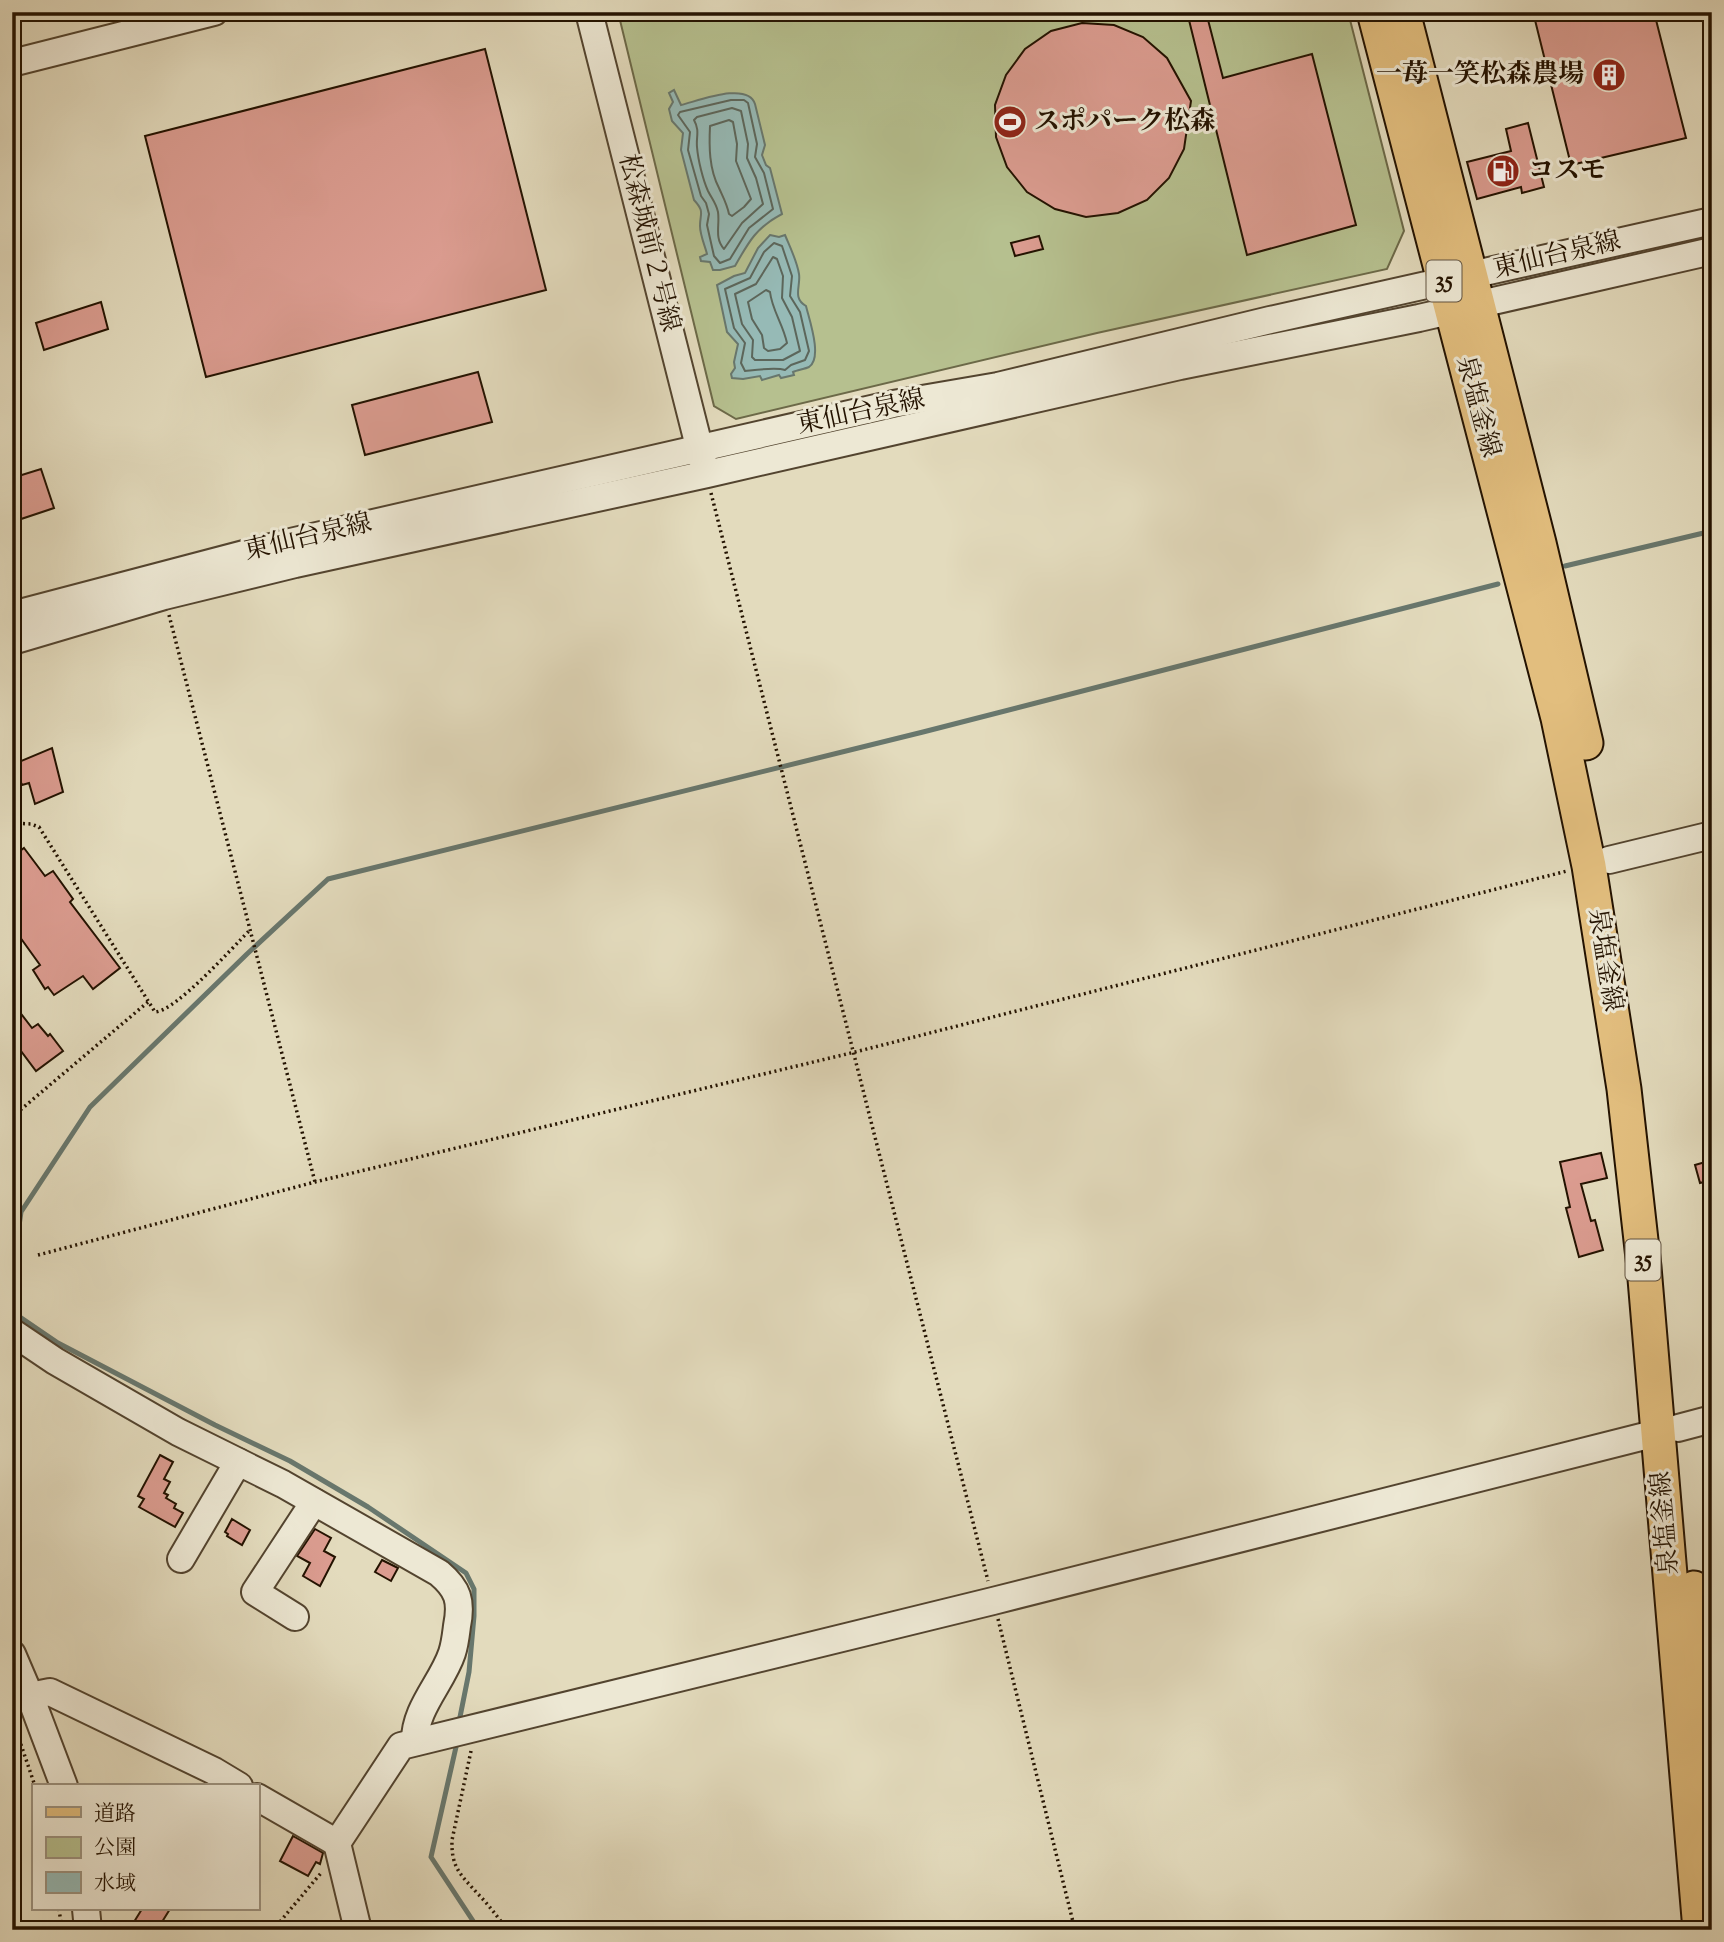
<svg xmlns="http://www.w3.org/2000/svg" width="1724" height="1942" font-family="'Sorts Mill Goudy','Noto Serif JP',serif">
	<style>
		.green { fill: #b6c08f; stroke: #6c6948; stroke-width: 2 }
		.water { fill: #96bab6; stroke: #68776d; stroke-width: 2 }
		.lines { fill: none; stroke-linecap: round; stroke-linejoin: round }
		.shore { stroke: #5c665b; stroke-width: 2 }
		.stream { stroke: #68776d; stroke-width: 5 }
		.building { fill: #db9c90; stroke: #231200; stroke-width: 2 }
		.minor-casing { stroke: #53442f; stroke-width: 30 }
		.major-casing { stroke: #231200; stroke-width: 37 }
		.path { stroke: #231200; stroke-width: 3.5; stroke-dasharray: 2 3.5; stroke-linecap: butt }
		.minor { stroke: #ede8d4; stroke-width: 26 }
		.major { stroke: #e2be7e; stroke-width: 33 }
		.labels { text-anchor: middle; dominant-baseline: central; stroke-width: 6; stroke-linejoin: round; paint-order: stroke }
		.shield { fill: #ede8d4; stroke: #605240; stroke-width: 2 }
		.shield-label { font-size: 24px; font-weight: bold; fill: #231200 }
		.poi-label { font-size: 26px; font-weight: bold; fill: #231200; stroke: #ede8d4; text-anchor: start }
		.street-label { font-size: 26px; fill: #231200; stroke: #ede8d4 }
	</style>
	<rect width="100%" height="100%" fill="#e3dbbd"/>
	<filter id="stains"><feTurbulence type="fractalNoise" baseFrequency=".00286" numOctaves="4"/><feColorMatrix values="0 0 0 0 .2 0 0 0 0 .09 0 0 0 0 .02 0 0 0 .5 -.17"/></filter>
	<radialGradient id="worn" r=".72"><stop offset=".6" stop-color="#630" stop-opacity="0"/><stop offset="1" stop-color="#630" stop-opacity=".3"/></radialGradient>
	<polygon class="green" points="618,12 1348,12 1404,231 1387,269 1097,333 736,419 714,406"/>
	<g class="water">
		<path d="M674,90l7,15c17,-4 67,-24 74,-1l10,41 -3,10 4,10 4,3 12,46c-25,13 -33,27 -47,52l-15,4h-7l-3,-8 -9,-1 -1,-4 7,-3c-2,-8 -7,-19 -7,-28 0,-13 5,-14 -6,-26l-13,-50 2,-17 -11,-12 -3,-12 4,-7 -4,-9z"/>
		<path d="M770,235l9,2 6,-2c5,12 12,26 14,39 2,12 -7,24 7,32 3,13 17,52 3,61 -4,2 -12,3 -16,5l1,3 -13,3 -2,-3 -17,5 -2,-4 -17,3 -11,-1 -1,-4 4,-6 -1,-6 4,-18 -11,-12 -10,-47 17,-9 11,-3 13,-25z"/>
	</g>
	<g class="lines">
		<g class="shore">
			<polygon points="731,100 744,100 748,103 757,144 755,157 764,173 773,209 749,228 730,259 720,263 714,256 707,225 709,214 706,203 701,196 688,150 690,132 678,115 680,112"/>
			<path d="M732,108l9,3 7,33 -1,14 9,20 7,26 -21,19 -18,26c-10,-11 -4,-24 -6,-37 -2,-9 -6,-13 -10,-21 -5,-11 -10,-31 -11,-44 -1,-11 3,-16 -3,-27l3,-3z"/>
			<path d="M729,120l4,2 4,22 -1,17 15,38 -7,8 -12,9 -3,-2c-2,-10 -6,-17 -10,-26 -10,-19 -10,-42 -9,-62z"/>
			<path d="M774,243l8,3 10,30 -2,20 10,16 9,39 -4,9 -14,5 -6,5c-9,-3 -30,0 -40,1l-4,-8 4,-20 -11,-15 -9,-39 25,-11 14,-26z"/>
			<polygon points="773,257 777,259 783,276 782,298 792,317 800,351 783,360 755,360 752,357 753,340 742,324 735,294 756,284"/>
			<path d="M766,290l4,2c2,18 13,32 17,51l-7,6 -12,2 -4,-3 -2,-13 -10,-16 -4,-17z"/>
		</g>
		<g class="stream">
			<polyline points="1565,566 1712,531"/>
			<polyline points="14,1313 58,1343 215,1425 290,1461 368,1507 466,1573 474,1589 474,1616 469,1672 459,1722"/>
			<polyline points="14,1315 15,1254 21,1212 90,1107 247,954 328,879 923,732 1498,584"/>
			<polyline points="456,1747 431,1857 479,1930"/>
		</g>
	</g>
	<g class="building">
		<polygon points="1206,12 1223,78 1312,54 1356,225 1247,255 1188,16"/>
		<polygon points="1533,12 1654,12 1686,138 1571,165"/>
		<polygon points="1082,23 1114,25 1143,37 1167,58 1191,101 1184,149 1169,178 1147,200 1118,213 1086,217 1055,209 1027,192 1007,167 996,137 995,105 1006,75 1025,49 1051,31"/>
		<polygon points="485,49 546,290 206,377 145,136"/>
		<polygon points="1528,123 1544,187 1522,193 1521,187 1477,199 1467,162 1511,151 1506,129"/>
		<polygon points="1039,236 1043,249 1015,256 1011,243"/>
		<polygon points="101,302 108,329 44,350 36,323"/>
		<polygon points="478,372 492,422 365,455 352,405"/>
		<polygon points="41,469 54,508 12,522 12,478"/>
		<polygon points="52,748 63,792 35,804 29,783 22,785 14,764"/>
		<polygon points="24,848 45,876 53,871 73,899 70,902 120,968 93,989 83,976 54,995 48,987 45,989 33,970 40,965 12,926 12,857"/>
		<polygon points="12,1002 32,1028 38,1024 48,1036 50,1034 63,1051 36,1071 12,1039"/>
		<polygon points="1601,1153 1607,1178 1581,1184 1591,1221 1595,1220 1603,1250 1579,1257 1566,1208 1570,1207 1560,1162"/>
		<polygon points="1712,1160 1712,1180 1700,1183 1695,1165"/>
		<polygon points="160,1455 173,1462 164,1479 170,1482 164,1493 168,1495 166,1498 176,1504 174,1508 183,1513 175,1527 139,1507 144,1499 138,1496"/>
		<polygon points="232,1519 250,1530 242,1545 227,1536 228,1534 225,1532"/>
		<polygon points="315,1529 331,1538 324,1551 335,1557 320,1586 303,1576 310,1563 297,1556"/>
		<polygon points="382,1560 398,1568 391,1581 375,1572"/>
		<polygon points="293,1836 323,1853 320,1864 316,1862 308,1876 280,1861"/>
		<polygon points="142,1909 170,1909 157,1930 129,1930"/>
	</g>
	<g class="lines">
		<defs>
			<g id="minor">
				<polyline points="589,12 704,466"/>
				<polyline points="12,63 214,12"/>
				<polyline points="12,615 286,543 893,404 998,386 1270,320 1712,221"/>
				<polyline points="12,641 164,596 295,564 707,474 1180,366 1419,318 1712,251"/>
				<polyline points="1609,860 1712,835"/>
				<path d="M12,1332l43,29 123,71 105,52 156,89c19,16 23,28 18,53 -1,8 -2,18 -5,27 -10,30 -38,56 -37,89"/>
				<polyline points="1678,1428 1712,1419"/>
				<polyline points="181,1559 238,1462"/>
				<polyline points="295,1617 255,1592 314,1502"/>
				<polyline points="12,1654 30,1696 50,1692 214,1771 239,1786"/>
				<polyline points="30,1696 64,1786"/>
				<polyline points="257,1797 337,1843 401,1746 993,1601 1657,1433"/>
				<polyline points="337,1843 358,1930"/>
				<polyline points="86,1909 88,1930"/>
			</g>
			<g id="major">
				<polyline points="1374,12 1558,718 1589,866 1624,1089 1644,1267 1700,1930"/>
				<polyline points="1403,12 1539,543 1586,743"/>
				<polyline points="1694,1588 1712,1771"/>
			</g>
		</defs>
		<use href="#minor" class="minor-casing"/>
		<use href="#major" class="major-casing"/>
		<g class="path">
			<polyline points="711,493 988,1581"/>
			<polyline points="169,615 315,1182"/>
			<path d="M12,823l19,1 8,3 116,185c21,-1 77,-64 94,-81"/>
			<polyline points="12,1117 148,1002"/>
			<polyline points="38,1255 315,1182 855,1052 1567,871"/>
			<polyline points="998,1619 1075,1930"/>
			<polyline points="12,1718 35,1786"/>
			<path d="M471,1751l-19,89c-1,28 9,35 26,54 11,11 20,24 30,36"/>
			<polyline points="59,1909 62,1930"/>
			<polyline points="273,1930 321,1873"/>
		</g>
		<use href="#minor" class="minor"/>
		<use href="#major" class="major"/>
	</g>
	<defs>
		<symbol id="building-disc" viewBox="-11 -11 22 22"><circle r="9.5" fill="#8f2418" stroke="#ede8d4"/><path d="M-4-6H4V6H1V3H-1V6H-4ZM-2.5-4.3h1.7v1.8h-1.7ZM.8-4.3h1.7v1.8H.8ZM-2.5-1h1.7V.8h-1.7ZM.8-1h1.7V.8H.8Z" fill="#fff"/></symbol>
		<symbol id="stadium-disc" viewBox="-11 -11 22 22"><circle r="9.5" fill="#8f2418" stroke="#ede8d4"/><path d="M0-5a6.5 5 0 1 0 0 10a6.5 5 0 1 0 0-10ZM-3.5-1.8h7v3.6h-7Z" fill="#fff"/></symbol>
		<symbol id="fuel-disc" viewBox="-11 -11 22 22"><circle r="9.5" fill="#8f2418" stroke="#ede8d4"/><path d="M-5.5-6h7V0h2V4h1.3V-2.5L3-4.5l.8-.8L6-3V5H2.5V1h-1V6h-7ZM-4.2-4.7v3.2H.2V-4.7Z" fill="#fff"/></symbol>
	</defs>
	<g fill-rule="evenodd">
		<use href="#building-disc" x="1590" y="56" width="38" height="38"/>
		<use href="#stadium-disc" x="991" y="103" width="38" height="38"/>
		<use href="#fuel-disc" x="1484" y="152" width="38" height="38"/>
	</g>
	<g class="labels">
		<g class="shield">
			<rect x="1426.5" y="260.5" width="35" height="41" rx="5"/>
			<rect x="1625.5" y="1239.5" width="35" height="41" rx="5"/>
		</g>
		<g class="shield-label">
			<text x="1444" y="281">35</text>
			<text x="1643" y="1260">35</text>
		</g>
		<g class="poi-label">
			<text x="1584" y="75" text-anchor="end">一苺一笑松森農場</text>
			<text x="1034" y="122">スポパーク松森</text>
			<text x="1528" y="171">コスモ</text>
		</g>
		<g class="street-label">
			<text transform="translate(648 243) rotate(76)">松森城前２号線</text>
			<text transform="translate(1557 256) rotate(-13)">東仙台泉線</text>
			<text transform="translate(1477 407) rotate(75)">泉塩釜線</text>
			<text transform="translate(861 413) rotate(-12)">東仙台泉線</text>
			<text transform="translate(308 538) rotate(-13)">東仙台泉線</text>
			<text transform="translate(1604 960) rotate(81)">泉塩釜線</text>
			<text transform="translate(1666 1523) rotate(-95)">泉塩釜線</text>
		</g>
	</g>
	<rect width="1724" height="1942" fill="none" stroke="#e3dbbd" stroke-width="42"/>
	<rect x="14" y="14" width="1696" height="1914" fill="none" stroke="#231200" stroke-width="3.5"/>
	<rect x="21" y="21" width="1682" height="1900" fill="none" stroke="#231200" stroke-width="2"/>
	<rect x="32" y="1784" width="228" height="126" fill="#ede8d4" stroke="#9c927f" stroke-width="2"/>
	<rect x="46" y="1807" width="35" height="10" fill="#e2be7e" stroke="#9c927f" stroke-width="2"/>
	<text x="94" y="1820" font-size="21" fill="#231200">道路</text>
	<rect x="46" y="1837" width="35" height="21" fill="#b6c08f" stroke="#9c927f" stroke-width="2"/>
	<text x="94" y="1854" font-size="21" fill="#231200">公園</text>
	<rect x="46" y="1872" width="35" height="21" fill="#96bab6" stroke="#9c927f" stroke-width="2"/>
	<text x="94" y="1890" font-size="21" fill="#231200">水域</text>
	<rect width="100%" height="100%" filter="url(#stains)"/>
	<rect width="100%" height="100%" fill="url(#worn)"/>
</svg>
